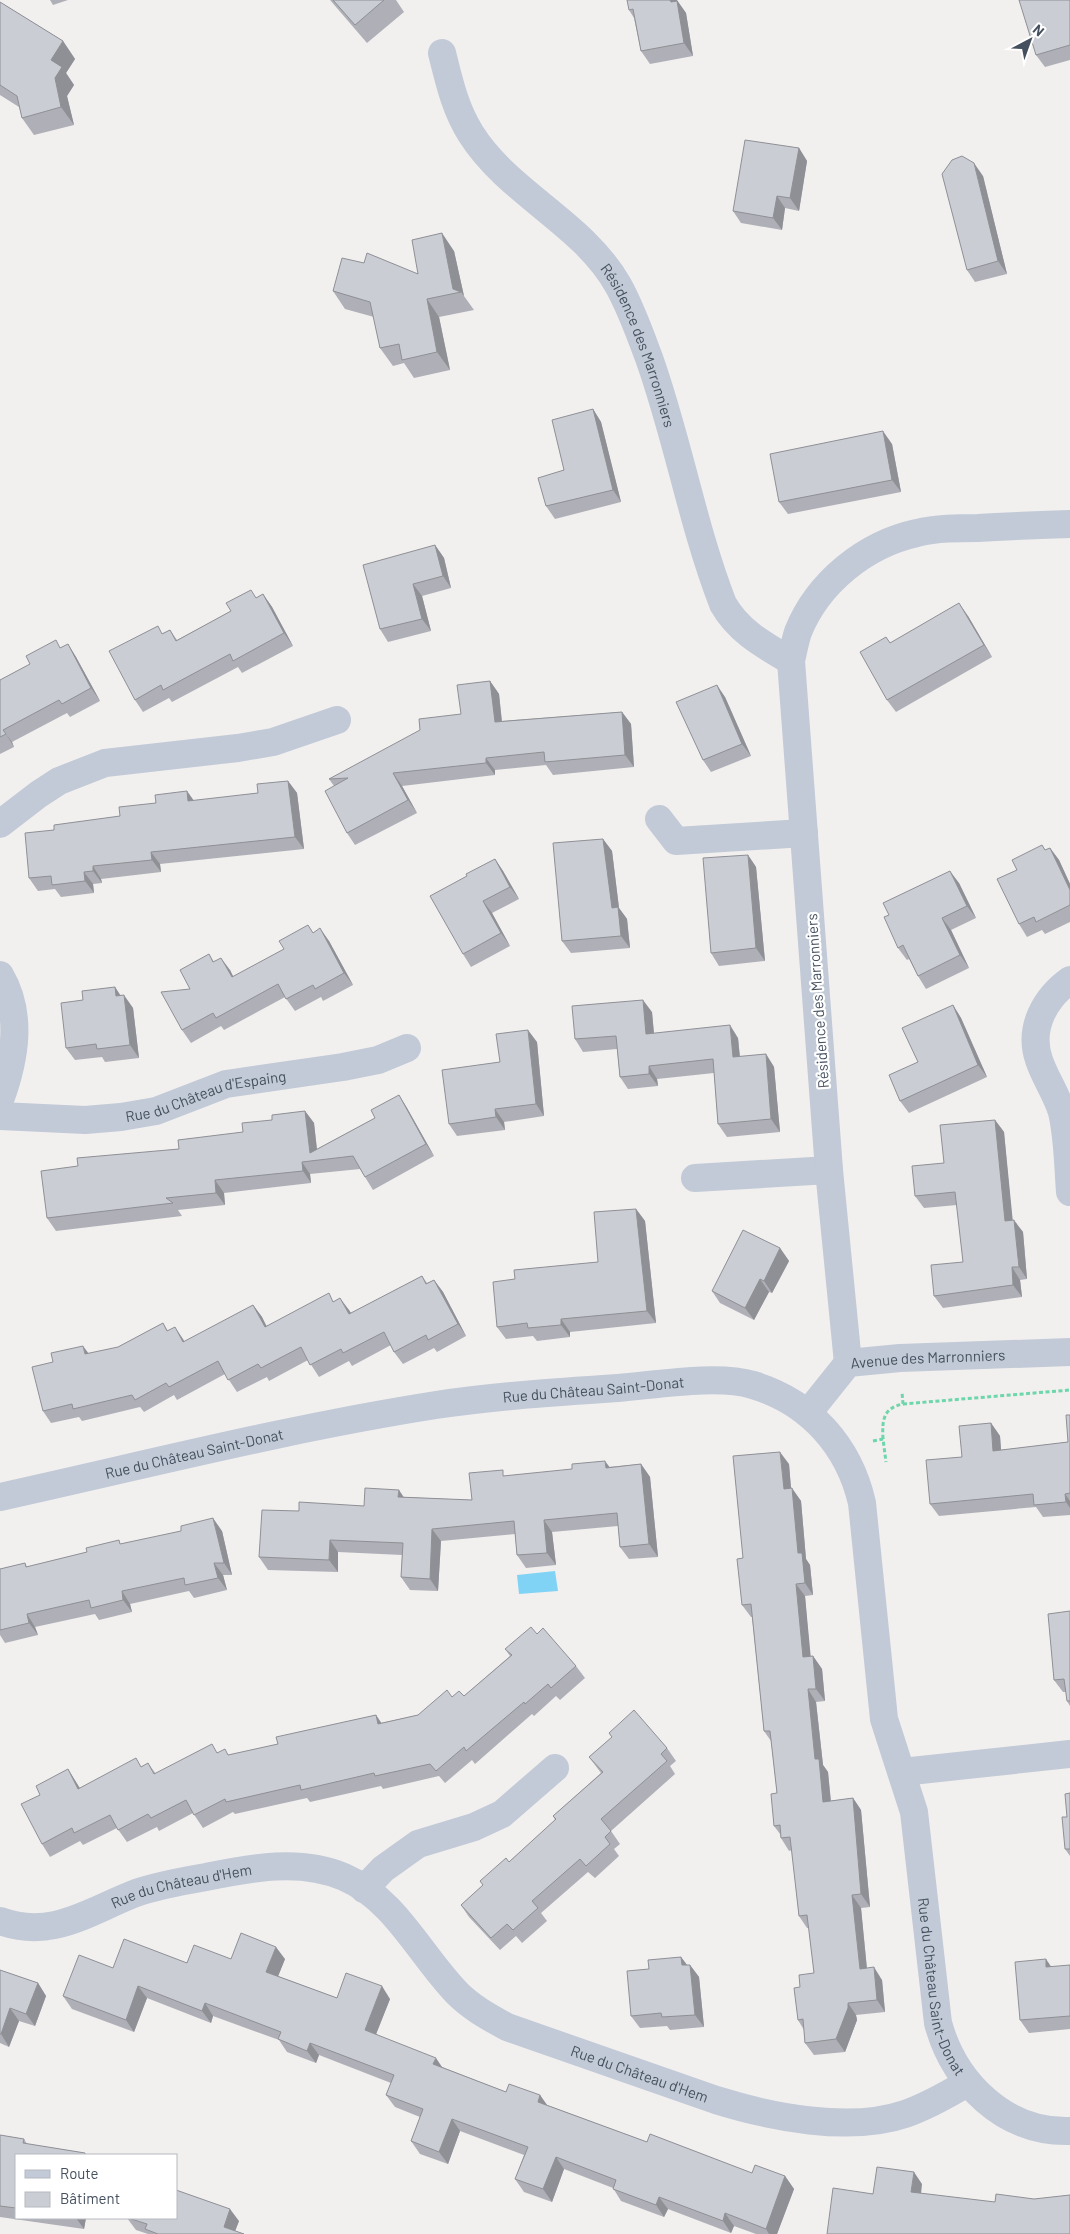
<svg xmlns="http://www.w3.org/2000/svg" width="1070" height="2234" font-family="Barlow,sans-serif">
	<style>
		.water { fill: #81d3f6 }
		.lines { fill: none; stroke-linecap: round; stroke-linejoin: round }
		.path { stroke: #6dd6ab; stroke-width: 3; stroke-dasharray: 4 2.5; stroke-linecap: butt }
		.minor { stroke: #c1cad6; stroke-width: 28 }
		.wall { fill: #afb0b7 }
		.shaded-wall { fill: #8e9095 }
		.building { fill: #cbcdd5; stroke: #8e9095 }
		.labels { text-anchor: middle; dominant-baseline: central; stroke-width: 4.5; stroke-linejoin: round; paint-order: stroke }
		.street-label { font-size: 15px; fill: #45505f; stroke: #fff }
	</style>
	<rect width="100%" height="100%" fill="#f2efef"/>
	<polygon class="water" points="555,1571 558,1591 519,1594 517,1575"/>
	<g class="lines">
		<g class="path">
			<polyline points="903,1404 1070,1390"/>
			<path d="M883,1439c-1,-19 0,-31 20,-35l-1,-12"/>
			<polyline points="873,1441 883,1439 886,1462"/>
		</g>
		<g class="minor">
			<path id="s1" d="M442,53c7,28 13,56 29,81 38,60 112,89 147,151 13,23 22,49 31,73 29,81 43,166 74,246 16,28 41,41 68,57"/>
			<polyline points="659,819 676,841 804,833"/>
			<polyline points="0,824 39,794 59,781 105,763 238,748 273,742 337,720"/>
			<path d="M0,975c23,39 15,84 0,125"/>
			<path d="M1070,980c-25,18 -42,48 -31,80 6,18 17,33 23,52 6,26 6,54 8,80"/>
			<path id="s2" d="M0,1116l85,4 36,-3 35,-6 70,-27 117,-17 35,-7 29,-12"/>
			<polyline points="695,1178 829,1170"/>
			<path d="M848,1363l-19,-193 -38,-509c2,-9 4,-20 7,-29 20,-50 68,-88 119,-99 20,-5 41,-5 61,-5 31,-2 61,-3 92,-4"/>
			<path id="s3" d="M808,1413l40,-50 52,-5 170,-6"/>
			<path id="s4" d="M0,1497c145,-32 289,-69 436,-92 60,-9 121,-13 182,-17 38,-3 99,-14 135,-3 57,17 96,61 109,118l22,216 30,93 24,211c16,59 66,110 132,108"/>
			<polyline points="902,1772 1070,1754"/>
			<polyline points="364,1889 383,1869 418,1844 474,1827 502,1814 555,1768"/>
			<path id="s5" d="M0,1921c52,19 89,-10 136,-28 23,-8 47,-12 70,-16 45,-9 94,-19 138,0 51,22 76,78 113,116 15,15 32,24 50,34l209,73c55,17 133,33 189,14 23,-8 42,-19 62,-31"/>
		</g>
	</g>
	<g class="wall">
		<polygon points="50,0 68,0 53,5"/>
		<polygon points="330,0 396,0 404,12 367,43"/>
		<polygon points="1070,0 1070,60 1045,67 1036,55"/>
		<polygon points="677,1 686,13 693,56 650,64 641,51 634,18 629,10"/>
		<polygon points="0,2 63,41 75,59 66,73 74,85 67,96 74,125 34,135 22,118 19,107 0,95"/>
		<polygon points="799,148 807,161 799,211 785,208 782,230 741,223 733,211"/>
		<polygon points="983,176 1007,274 975,282 967,270"/>
		<polygon points="454,251 464,296 474,310 439,317 450,370 414,378 404,363 393,366 380,348 374,317 345,309 333,291 364,263 418,274"/>
		<polygon points="593,409 601,422 621,502 555,519 546,506"/>
		<polygon points="892,444 901,492 788,514 779,502"/>
		<polygon points="435,545 444,558 451,588 422,596 431,631 388,642 380,629"/>
		<polygon points="263,594 272,607 293,646 242,673 238,667 172,702 169,698 143,712 135,700 163,633 170,630 177,640"/>
		<polygon points="968,616 992,657 896,712 887,700 890,643"/>
		<polygon points="68,644 76,657 100,701 70,717 67,713 12,742 14,747 0,754 0,680"/>
		<polygon points="490,681 499,694 502,721 622,712 631,724 634,767 553,775 546,765 495,770 495,775 402,786 417,813 355,845 347,833 334,786 329,779 461,714"/>
		<polygon points="725,697 751,756 711,772 703,760"/>
		<polygon points="288,781 297,793 304,849 160,864 161,872 101,879 102,883 93,884 94,893 61,897 55,889 38,891 29,878 54,830 120,816 187,791 194,801 258,793"/>
		<polygon points="603,839 612,851 619,908 627,919 630,948 571,953 562,941"/>
		<polygon points="1042,845 1045,850 1050,848 1059,860 1070,884 1070,922 1045,934 1042,930 1027,937 1019,924 1017,870"/>
		<polygon points="748,855 756,867 765,961 719,966 711,953"/>
		<polygon points="495,859 503,871 519,899 492,913 510,946 471,967 463,954 467,876"/>
		<polygon points="959,883 976,918 951,930 969,968 926,989 918,976 909,959 907,960 898,948"/>
		<polygon points="313,933 329,941 353,985 323,1001 321,997 295,1011 285,997 224,1030 221,1026 191,1043 182,1030 190,989 209,954 214,962 230,970 233,977"/>
		<polygon points="115,987 121,996 133,1008 139,1058 105,1062 102,1057 75,1060 66,1048 83,1000"/>
		<polygon points="953,1005 961,1018 987,1077 909,1113 900,1101"/>
		<polygon points="652,1012 654,1033 738,1038 740,1057 766,1054 774,1067 780,1132 727,1137 718,1124 714,1073 657,1079 658,1086 628,1089 620,1077 617,1049 583,1052 575,1039"/>
		<polygon points="537,1042 544,1116 504,1122 505,1130 457,1136 449,1124 500,1062"/>
		<polygon points="399,1095 407,1108 434,1156 373,1190 365,1177 360,1169 310,1174 311,1183 224,1193 225,1205 178,1210 182,1216 56,1231 47,1218 78,1166 179,1149 243,1132 272,1120 305,1111 314,1123 317,1149 375,1118"/>
		<polygon points="995,1120 1004,1132 1012,1220 1023,1232 1027,1279 1020,1280 1022,1297 943,1308 934,1296 963,1262 957,1205 924,1208 915,1196 944,1163"/>
		<polygon points="636,1209 645,1221 656,1323 570,1332 570,1337 537,1341 533,1336 506,1339 497,1327 515,1279 598,1262"/>
		<polygon points="780,1248 789,1261 772,1293 769,1292 754,1320 720,1303 712,1291"/>
		<polygon points="422,1276 427,1283 434,1280 443,1292 466,1336 437,1352 434,1348 403,1364 394,1352 391,1345 352,1366 349,1361 319,1377 308,1360 269,1381 267,1377 237,1392 225,1374 177,1400 174,1395 144,1412 140,1407 82,1421 79,1417 51,1423 43,1411 89,1354 118,1347 163,1323 168,1331 185,1342 253,1305 262,1317 266,1326 334,1301 349,1310 351,1313"/>
		<polygon points="1070,1415 1070,1515 1043,1517 1036,1507 939,1516 930,1504 962,1457 991,1423 1000,1436 1001,1450 1068,1442"/>
		<polygon points="641,1464 650,1477 658,1557 629,1559 620,1547 618,1526 552,1532 556,1565 526,1568 517,1555 515,1534 441,1541 438,1591 410,1590 401,1577 402,1555 338,1552 338,1572 268,1570 259,1557 299,1511 364,1506 404,1497 472,1500 507,1476"/>
		<polygon points="789,1464 791,1488 801,1501 806,1559 810,1565 813,1595 805,1596 810,1657 813,1656 822,1669 825,1701 816,1702 823,1765 828,1772 831,1801 853,1798 861,1810 870,1907 861,1908 867,1968 882,1980 885,2012 856,2015 857,2020 845,2052 814,2055 805,2043 804,2030 798,2020 800,1987 814,1973 809,1928 807,1928 799,1916 792,1850 789,1851 781,1838 780,1834 774,1826 777,1793 771,1741 764,1731 752,1617 751,1617 742,1605 743,1558"/>
		<polygon points="222,1531 232,1575 223,1575 227,1590 194,1598 189,1591 130,1604 132,1612 99,1620 95,1614 35,1627 38,1635 5,1643 0,1635 0,1569 25,1563 27,1567 122,1544"/>
		<polygon points="1070,1611 1070,1706 1067,1701 1066,1692 1063,1692 1054,1680"/>
		<polygon points="537,1634 576,1666 585,1678 560,1700 556,1696 534,1716 532,1714 475,1764 472,1760 445,1783 439,1776 383,1789 381,1786 310,1802 307,1798 235,1814 233,1812 203,1828 193,1813 159,1831 157,1827 127,1842 117,1828 83,1845 80,1841 50,1857 42,1844 40,1795 68,1769 76,1782 80,1788 142,1767 148,1763 156,1774 218,1752 229,1755 278,1744 376,1715 381,1723 418,1715 452,1697 464,1696 510,1656 505,1649"/>
		<polygon points="609,1733 667,1748 676,1761 670,1766 675,1774 611,1831 620,1844 614,1849 619,1856 595,1878 588,1872 541,1913 547,1921 522,1943 516,1936 500,1950 469,1917 461,1905 483,1885 480,1881 509,1862 555,1820 553,1816 601,1773 589,1757 612,1737"/>
		<polygon points="1070,1793 1070,1856 1065,1849 1067,1817"/>
		<polygon points="681,1957 687,1965 690,1965 699,1977 704,2027 670,2030 667,2026 640,2028 631,2016 649,1969"/>
		<polygon points="231,1959 285,1959 278,1976 337,1998 390,1999 376,2034 442,2067 506,2092 540,2095 547,2105 647,2142 752,2173 785,2176 794,2189 777,2234 756,2234 734,2226 731,2233 668,2209 664,2217 621,2201 613,2188 564,2169 552,2202 524,2192 515,2179 524,2155 460,2131 448,2164 420,2154 411,2141 420,2117 395,2107 386,2095 391,2083 319,2055 316,2063 287,2052 279,2040 213,2016 211,2023 147,1998 134,2032 72,2009 63,1996 113,1968"/>
		<polygon points="1070,1965 1070,2029 1029,2033 1020,2020 1051,1967"/>
		<polygon points="0,1970 38,1983 46,1996 35,2026 19,2021 9,2047 0,2043"/>
		<polygon points="0,2135 24,2139 27,2144 85,2153 87,2155 16,2155 16,2218 86,2218 84,2229 0,2217"/>
		<polygon points="127,2218 239,2221 235,2231 244,2234 148,2234 136,2230"/>
	</g>
	<g class="shaded-wall">
		<polygon points="670,0 677,0 686,13 693,56 684,43"/>
		<polygon points="63,41 75,59 66,73 74,85 67,96 74,125 61,107 51,60"/>
		<polygon points="799,148 807,161 799,211 790,198"/>
		<polygon points="974,163 983,176 1007,274 998,261"/>
		<polygon points="777,196 785,208 782,230 773,218"/>
		<polygon points="442,233 454,251 464,296 461,292 453,289"/>
		<polygon points="427,299 439,317 450,370 437,352"/>
		<polygon points="593,409 601,422 621,502 613,490"/>
		<polygon points="883,431 892,444 901,492 892,480"/>
		<polygon points="435,545 444,558 451,588 443,576"/>
		<polygon points="413,584 422,596 431,631 422,619"/>
		<polygon points="263,594 272,607 293,646 284,633"/>
		<polygon points="959,603 968,616 992,657 984,645"/>
		<polygon points="68,644 76,657 100,701 91,688"/>
		<polygon points="490,681 499,694 503,734 495,722"/>
		<polygon points="717,685 725,697 751,756 742,744"/>
		<polygon points="622,712 631,724 634,767 625,755"/>
		<polygon points="3,730 12,742 14,747 6,734"/>
		<polygon points="486,758 495,770 495,775 486,763"/>
		<polygon points="393,773 402,786 417,813 408,800"/>
		<polygon points="288,781 297,793 304,849 295,837"/>
		<polygon points="187,791 196,804 188,801"/>
		<polygon points="603,839 612,851 619,908 627,919 630,948 621,936 612,908"/>
		<polygon points="1050,848 1059,860 1070,884 1070,890"/>
		<polygon points="151,852 160,864 161,872 152,860"/>
		<polygon points="748,855 756,867 765,961 756,948"/>
		<polygon points="495,859 503,871 519,899 510,887"/>
		<polygon points="93,866 101,879 102,883 93,871"/>
		<polygon points="950,871 959,883 976,918 967,906"/>
		<polygon points="84,872 93,884 94,893 85,881"/>
		<polygon points="483,901 492,913 510,946 501,933"/>
		<polygon points="942,918 951,930 969,968 960,955"/>
		<polygon points="320,928 329,941 353,985 344,973"/>
		<polygon points="221,958 230,970 240,990 232,977"/>
		<polygon points="115,987 123,1000 116,996"/>
		<polygon points="124,995 133,1008 139,1058 130,1045"/>
		<polygon points="643,1000 652,1012 655,1046 646,1034"/>
		<polygon points="953,1005 961,1018 987,1077 978,1065"/>
		<polygon points="730,1025 738,1038 741,1070 733,1057"/>
		<polygon points="528,1030 537,1042 544,1116 536,1104"/>
		<polygon points="766,1054 774,1067 780,1132 771,1119"/>
		<polygon points="649,1066 657,1079 658,1086 649,1074"/>
		<polygon points="399,1095 407,1108 434,1156 426,1144"/>
		<polygon points="495,1109 504,1122 505,1130 496,1117"/>
		<polygon points="305,1111 314,1123 318,1160 310,1153"/>
		<polygon points="995,1120 1004,1132 1014,1233 1005,1221"/>
		<polygon points="302,1162 310,1174 311,1183 303,1171"/>
		<polygon points="215,1180 224,1193 225,1205 216,1193"/>
		<polygon points="636,1209 645,1221 656,1323 647,1311"/>
		<polygon points="1014,1220 1023,1232 1027,1279 1019,1267"/>
		<polygon points="780,1248 789,1261 772,1293 764,1281"/>
		<polygon points="1012,1267 1020,1280 1022,1297 1013,1285"/>
		<polygon points="760,1279 769,1292 754,1320 745,1308"/>
		<polygon points="434,1280 443,1292 466,1336 458,1324"/>
		<polygon points="340,1298 349,1310 358,1326 349,1314"/>
		<polygon points="253,1305 262,1317 273,1339 265,1327"/>
		<polygon points="561,1319 570,1332 570,1337 561,1325"/>
		<polygon points="175,1327 183,1339 192,1355 183,1342"/>
		<polygon points="83,1346 92,1358 85,1354"/>
		<polygon points="991,1423 1000,1436 1002,1463 993,1451"/>
		<polygon points="780,1452 789,1464 792,1501 784,1489"/>
		<polygon points="605,1461 614,1473 606,1468"/>
		<polygon points="641,1464 650,1477 658,1557 649,1544"/>
		<polygon points="792,1488 801,1501 806,1559 810,1565 813,1595 805,1583 798,1553"/>
		<polygon points="399,1490 407,1502 398,1497"/>
		<polygon points="1065,1494 1070,1501 1070,1508 1066,1502"/>
		<polygon points="213,1518 222,1531 232,1575 224,1563"/>
		<polygon points="544,1520 552,1532 556,1565 547,1553"/>
		<polygon points="432,1529 441,1541 438,1591 430,1579"/>
		<polygon points="330,1540 338,1552 338,1572 329,1560"/>
		<polygon points="214,1563 223,1575 227,1590 218,1578"/>
		<polygon points="796,1584 805,1596 812,1670 803,1657"/>
		<polygon points="122,1591 130,1604 132,1612 123,1600"/>
		<polygon points="27,1614 35,1627 38,1635 29,1623"/>
		<polygon points="813,1656 822,1669 825,1701 816,1689"/>
		<polygon points="808,1689 816,1702 823,1765 828,1772 832,1815 823,1802 815,1759"/>
		<polygon points="376,1715 384,1727 378,1724"/>
		<polygon points="68,1769 76,1782 87,1801 78,1789"/>
		<polygon points="853,1798 861,1810 870,1907 861,1894"/>
		<polygon points="852,1895 861,1908 868,1981 860,1969"/>
		<polygon points="276,1947 285,1959 275,1984 266,1972"/>
		<polygon points="681,1957 690,1969 682,1965"/>
		<polygon points="1046,1959 1054,1971 1046,1967"/>
		<polygon points="690,1965 699,1977 704,2027 695,2015"/>
		<polygon points="874,1967 882,1980 885,2012 877,2000"/>
		<polygon points="38,1983 46,1996 35,2026 26,2014"/>
		<polygon points="138,1986 147,1998 134,2032 126,2020"/>
		<polygon points="382,1986 390,1999 373,2042 365,2030"/>
		<polygon points="205,2003 213,2016 211,2023 202,2011"/>
		<polygon points="848,2003 856,2015 857,2020 845,2052 836,2039"/>
		<polygon points="10,2008 19,2021 9,2047 1,2034"/>
		<polygon points="310,2043 319,2055 316,2063 307,2051"/>
		<polygon points="436,2058 444,2070 433,2064"/>
		<polygon points="540,2095 549,2108 538,2102"/>
		<polygon points="452,2119 460,2131 448,2164 439,2152"/>
		<polygon points="556,2157 564,2169 552,2202 543,2189"/>
		<polygon points="914,2172 922,2184 920,2204 911,2192"/>
		<polygon points="785,2176 794,2189 777,2234 769,2234 766,2229"/>
		<polygon points="659,2197 668,2209 664,2217 656,2205"/>
		<polygon points="230,2209 239,2221 234,2234 224,2227"/>
		<polygon points="725,2213 734,2226 731,2233 723,2221"/>
		<polygon points="76,2218 86,2218 84,2229"/>
	</g>
	<g class="building">
		<polygon points="333,0 384,0 355,25"/>
		<polygon points="627,0 670,0 671,2 677,1 684,43 641,51 633,9 629,10"/>
		<polygon points="1019,0 1070,0 1070,45 1036,55"/>
		<polygon points="0,2 63,41 51,60 62,67 55,78 61,107 22,118 17,96 0,85"/>
		<polygon points="745,140 799,148 790,198 777,196 773,218 733,211"/>
		<polygon points="962,156 974,163 998,261 967,270 942,174 952,160"/>
		<polygon points="442,233 453,289 461,292 427,299 437,352 402,360 399,344 380,348 370,302 333,291 342,258 364,263 367,253 418,274 412,240"/>
		<polygon points="593,409 613,490 546,506 538,478 564,470 552,420"/>
		<polygon points="883,431 892,480 779,502 770,454"/>
		<polygon points="435,545 443,576 413,584 422,619 380,629 363,565"/>
		<polygon points="251,590 256,598 263,594 284,633 233,661 230,654 163,690 161,685 135,700 109,651 158,626 162,634 170,630 176,641 231,611 226,603"/>
		<polygon points="959,603 984,645 887,700 860,652 886,637 890,643"/>
		<polygon points="56,640 60,648 68,644 91,688 62,704 59,700 3,730 6,734 0,737 0,680 30,664 26,656"/>
		<polygon points="490,681 495,722 622,712 625,755 545,762 544,752 486,758 486,763 393,773 408,800 347,833 325,791 348,778 329,779 420,730 419,719 461,714 457,685"/>
		<polygon points="717,685 742,744 703,760 676,702"/>
		<polygon points="288,781 295,837 151,852 152,860 93,866 93,871 84,872 85,881 52,885 51,876 29,878 25,833 54,830 54,825 120,816 119,807 156,803 155,795 187,791 188,801 258,793 257,784"/>
		<polygon points="603,839 612,908 618,907 621,936 562,941 553,843"/>
		<polygon points="1042,845 1045,850 1050,848 1070,890 1070,905 1036,922 1034,917 1019,924 997,879 1017,870 1012,860"/>
		<polygon points="748,855 756,948 711,953 703,858"/>
		<polygon points="495,859 510,887 483,901 501,933 463,954 430,896 467,876 466,874"/>
		<polygon points="950,871 967,906 942,918 960,955 918,976 903,945 898,948 884,917 889,915 883,903"/>
		<polygon points="308,925 313,933 320,928 344,973 315,989 313,985 286,999 278,984 216,1018 213,1013 182,1030 161,992 190,989 180,970 209,954 213,962 221,958 232,977 284,949 279,941"/>
		<polygon points="115,987 116,996 124,995 130,1045 97,1049 96,1044 66,1048 61,1003 83,1000 82,991"/>
		<polygon points="643,1000 646,1034 730,1025 733,1057 766,1054 771,1119 718,1124 713,1059 649,1066 649,1074 620,1077 616,1036 575,1039 572,1006"/>
		<polygon points="953,1005 978,1065 900,1101 889,1075 918,1062 902,1028"/>
		<polygon points="528,1030 536,1104 495,1109 496,1117 449,1124 442,1070 500,1062 496,1034"/>
		<polygon points="399,1095 426,1144 365,1177 353,1156 302,1162 303,1171 215,1180 216,1193 166,1198 173,1203 47,1218 41,1171 78,1166 77,1158 179,1149 178,1140 243,1132 242,1123 272,1120 272,1115 305,1111 310,1153 375,1118 371,1110"/>
		<polygon points="995,1120 1005,1221 1014,1220 1019,1267 1012,1267 1013,1285 934,1296 931,1265 963,1262 955,1192 915,1196 912,1166 944,1163 940,1125"/>
		<polygon points="636,1209 647,1311 561,1319 561,1325 528,1328 527,1323 497,1327 493,1282 515,1279 514,1270 598,1262 594,1212"/>
		<polygon points="743,1230 780,1248 764,1281 760,1279 745,1308 712,1291"/>
		<polygon points="422,1276 426,1284 434,1280 458,1324 428,1340 426,1335 394,1352 384,1332 343,1353 341,1349 310,1365 301,1347 261,1368 258,1364 228,1380 218,1361 169,1387 166,1383 135,1400 132,1395 73,1409 72,1404 43,1411 32,1367 53,1362 51,1353 83,1346 85,1354 118,1347 163,1323 167,1331 175,1327 183,1342 253,1305 265,1327 329,1293 333,1302 340,1298 349,1314"/>
		<polygon points="1066,1415 1070,1415 1070,1493 1065,1494 1066,1502 1034,1505 1033,1494 930,1504 926,1460 962,1457 959,1426 991,1423 993,1451 1068,1442"/>
		<polygon points="780,1452 784,1489 792,1488 798,1553 802,1553 805,1583 796,1584 803,1657 813,1656 816,1689 808,1689 815,1759 819,1759 823,1802 853,1798 861,1894 852,1895 860,1969 874,1967 877,2000 848,2003 848,2008 836,2039 805,2043 803,2019 798,2020 794,1988 800,1987 799,1975 814,1973 807,1915 799,1916 790,1837 781,1838 780,1825 774,1826 771,1794 777,1793 770,1731 764,1731 751,1604 742,1605 737,1559 743,1558 733,1456"/>
		<polygon points="605,1461 606,1468 641,1464 649,1544 620,1547 617,1513 544,1520 547,1553 517,1555 514,1521 432,1529 430,1579 401,1577 403,1543 330,1540 329,1560 259,1557 262,1510 299,1511 299,1502 364,1506 365,1488 399,1490 398,1497 472,1500 469,1473 503,1470 503,1476 572,1469 572,1464"/>
		<polygon points="213,1518 224,1563 214,1563 218,1578 185,1585 184,1578 122,1591 123,1600 91,1608 89,1600 27,1614 29,1623 0,1630 0,1569 25,1563 26,1567 87,1552 86,1548 119,1540 120,1544 181,1531 181,1526"/>
		<polygon points="1070,1611 1070,1701 1067,1701 1064,1679 1054,1680 1048,1614"/>
		<polygon points="531,1627 537,1634 543,1628 576,1666 551,1688 548,1684 525,1704 524,1702 466,1751 464,1747 436,1771 430,1764 375,1776 374,1773 301,1790 300,1785 226,1802 225,1799 194,1815 186,1800 151,1818 148,1814 118,1830 110,1815 74,1833 72,1828 42,1844 21,1804 40,1795 36,1786 68,1769 78,1789 136,1758 141,1767 148,1763 154,1774 212,1744 217,1753 225,1749 228,1755 278,1744 276,1737 376,1715 378,1724 418,1715 447,1690 452,1697 459,1691 464,1696 512,1655 505,1649"/>
		<polygon points="634,1710 667,1748 661,1754 667,1761 601,1819 611,1831 605,1837 610,1844 586,1866 580,1859 532,1901 538,1908 513,1930 507,1924 491,1938 461,1905 483,1885 480,1881 506,1858 509,1862 556,1819 553,1816 603,1772 589,1757 612,1737 609,1733"/>
		<polygon points="1070,1793 1070,1849 1065,1849 1062,1817 1067,1817 1065,1794"/>
		<polygon points="241,1933 276,1947 266,1972 337,1998 346,1973 382,1986 365,2030 436,2058 433,2064 506,2092 509,2084 540,2095 538,2102 647,2142 650,2134 752,2173 755,2165 785,2176 766,2229 725,2213 723,2221 659,2197 656,2205 613,2189 616,2180 556,2157 543,2189 515,2179 528,2147 452,2119 439,2152 411,2141 423,2109 386,2095 394,2075 310,2043 307,2051 278,2039 281,2032 205,2003 202,2011 138,1986 126,2020 63,1996 79,1955 113,1968 124,1939 187,1963 194,1945 231,1959"/>
		<polygon points="681,1957 682,1965 690,1965 695,2015 662,2017 661,2013 631,2016 627,1971 649,1969 648,1960"/>
		<polygon points="1046,1959 1046,1967 1070,1965 1070,2016 1020,2020 1015,1962"/>
		<polygon points="0,1970 38,1983 26,2014 10,2008 1,2034 0,2034"/>
		<polygon points="0,2135 24,2139 23,2143 85,2153 85,2155 16,2155 16,2208 0,2206"/>
		<polygon points="877,2167 914,2172 911,2192 995,2202 996,2194 1034,2199 1070,2195 1070,2234 827,2234 833,2188 873,2194"/>
		<polygon points="176,2190 230,2209 224,2227 244,2234 158,2234 145,2229 147,2224 128,2218 176,2218"/>
	</g>
	<g class="labels">
		<g class="street-label">
			<text stroke="none"><textPath href="#s1" startOffset="362">Résidence des Marronniers</textPath></text>
			<text transform="translate(817 1001) rotate(-94)">Résidence des Marronniers</text>
			<text stroke="none"><textPath href="#s2" startOffset="209">Rue du Château d'Espaing</textPath></text>
			<text stroke="none"><textPath href="#s3" startOffset="144">Avenue des Marronniers</textPath></text>
			<text stroke="none"><textPath href="#s4" startOffset="604">Rue du Château Saint-Donat</textPath></text>
			<text stroke="none"><textPath href="#s4" startOffset="199">Rue du Château Saint-Donat</textPath></text>
			<text stroke="none"><textPath href="#s5" startOffset="189">Rue du Château d'Hem</textPath></text>
			<text stroke="none"><textPath href="#s4" startOffset="1425">Rue du Château Saint-Donat</textPath></text>
			<text stroke="none"><textPath href="#s5" startOffset="720">Rue du Château d'Hem</textPath></text>
		</g>
	</g>
	<rect x="15" y="2154" width="162" height="65" fill="#ffffff" stroke="#b5b9bf"/>
	<rect x="25" y="2170" width="25" height="8" fill="#c1cad6" stroke="#b5b9bf"/>
	<text x="60" y="2179" font-size="15" fill="#45505f">Route</text>
	<rect x="25" y="2192" width="25" height="15" fill="#cbcdd5" stroke="#b5b9bf"/>
	<text x="60" y="2204" font-size="15" fill="#45505f">Bâtiment</text>
	<g transform="translate(1030 40) rotate(41)" stroke="#ffffff" stroke-width="4" paint-order="stroke">
	<path d="M0-4L9 19L0 12L-9 19Z" fill="#45505f"/>
	<text y="-8" font-size="14" font-weight="bold" text-anchor="middle" fill="#45505f">N</text>
	</g>
</svg>
